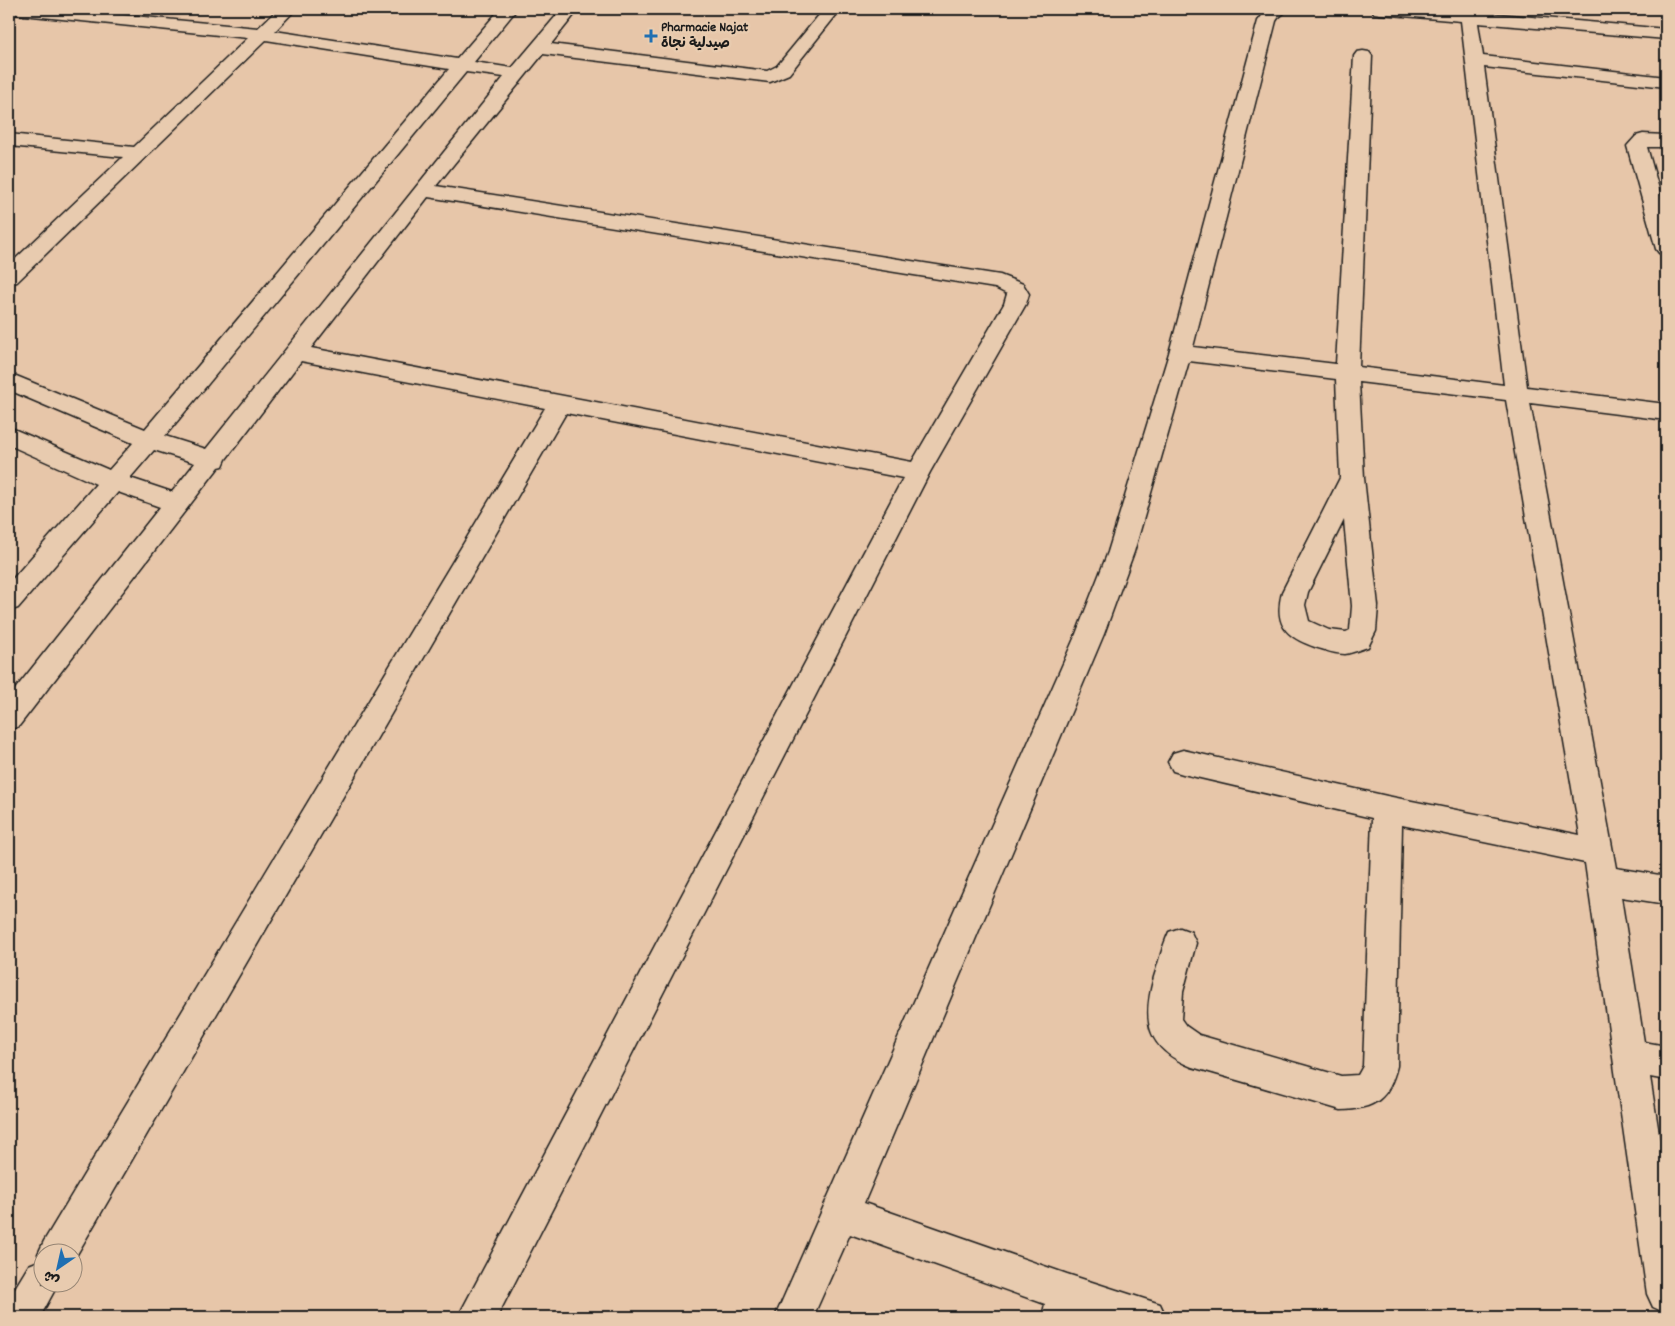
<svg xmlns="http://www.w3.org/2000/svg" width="1675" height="1326" font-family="Dekko,'Playpen Sans Arabic',sans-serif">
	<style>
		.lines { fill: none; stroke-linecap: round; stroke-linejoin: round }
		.minor-casing { stroke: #1c1c1c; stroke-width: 3 }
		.minor { fill: #e8cbaf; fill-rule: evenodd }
		.poi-dot { fill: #1f6fb2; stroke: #e8cbaf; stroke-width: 2 }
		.labels { text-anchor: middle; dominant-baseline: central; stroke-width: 5; stroke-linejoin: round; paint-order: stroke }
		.far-poi-label { font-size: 14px; font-weight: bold; fill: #1c1c1c; stroke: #e8cbaf; text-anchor: start }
	</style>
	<rect width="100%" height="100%" fill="#e7c6a9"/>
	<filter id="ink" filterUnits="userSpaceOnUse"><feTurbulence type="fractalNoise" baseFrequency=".02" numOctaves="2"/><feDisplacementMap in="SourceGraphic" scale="10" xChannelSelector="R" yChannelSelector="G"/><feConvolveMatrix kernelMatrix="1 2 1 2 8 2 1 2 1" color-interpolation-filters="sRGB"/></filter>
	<g filter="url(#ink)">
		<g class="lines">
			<defs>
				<g id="minor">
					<path d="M9,9h52l197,19 20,-19h18l-21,22 182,28 43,-50h17l-43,53 38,6 50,-59h17l-28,35 216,27 10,-5 47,-57h17l-52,65 -19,8 -227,-28 -107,132 564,89 23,9 6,10 -3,10 -96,168 -433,845h-39l445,-839 -337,-65 -494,850v-9h-30v30h16l-18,33h-31v-19l20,-33 12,-5 -3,-6 6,-13 501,-833 -244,-47 -75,98 -3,7 -4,1 -200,259 -10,4v-33l151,-190 -42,-15 -100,116 -9,3v-28l87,-99 -87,-39v-18l100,43 24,-27 -124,-53v-17l136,56 304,-360 -183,-29 -249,242 -8,2v-19l114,-108 -114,-11v-12l125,13 114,-109 -235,-24 -4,-1zM466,72l38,5 -298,372 -41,-13zM428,197l567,91 12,6 -3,10 -92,158 -601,-114zM154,450l41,13 -23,29 -42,-14z"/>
					<path d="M1267,9h21c-3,5 -9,6 -12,12l-83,326 143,17 18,-308 3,-4 6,-1 6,1 3,4 -13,311 145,18 -43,-364 -81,-7 -6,-1 -2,-4h64l24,2v-2h16l1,3 189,17v10l-188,-16 5,33 183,21v10l-182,-20 43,320 139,17v16l-136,-17 86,465 50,8v28l-45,-7 23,145 22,4v34l-16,-3 16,101v135l-13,-6 -6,-13 -62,-431 -183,-38 -5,241c-8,33 -22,43 -56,44l-149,-43c-46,-19 -50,-46 -38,-90 5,-15 8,-30 15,-45l11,-4 11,4 5,11 -13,49 -2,27 5,7 13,9 142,41 17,-1 5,-9 9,-248 -189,-44 -10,-3 -5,-9 5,-9 10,-3 204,46 193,39 -74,-435 -147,-18 5,96 14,128 -2,25 -8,16c-7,2 -15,6 -23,7 -10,0 -20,-4 -30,-7 -30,-10 -41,-23 -33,-55l58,-114 -4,-99 -147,-18 -55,191 -30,82 -240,569 203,71 93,30 6,13h-124l3,-13 -195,-70 -37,83h-38l301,-683 32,-82 61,-199 89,-332zM1344,520l8,86 -2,24 -4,2 -17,-2 -20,-9 -4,-16 3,-13z"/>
					<polygon points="1643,134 1666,135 1666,147 1647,147 1666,214 1666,255 1659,253 1656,249 1627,146 1636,136"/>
				</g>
			</defs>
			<use href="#minor" class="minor-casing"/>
			<use href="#minor" class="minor"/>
		</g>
	</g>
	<path class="poi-dot" d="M648.5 28.5h5v5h5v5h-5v5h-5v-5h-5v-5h5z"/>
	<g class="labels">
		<g class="far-poi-label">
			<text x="661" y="28">Pharmacie Najat<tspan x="661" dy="16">صيدلية نجاة</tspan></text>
		</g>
	</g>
	<rect width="1675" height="1326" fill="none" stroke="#e8cbaf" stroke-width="30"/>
	<rect x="15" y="15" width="1645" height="1296" fill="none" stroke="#1c1c1c" stroke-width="2" filter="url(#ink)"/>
	<g transform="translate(58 1268) rotate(214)"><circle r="24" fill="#e8cbaf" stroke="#968574"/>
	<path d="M0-4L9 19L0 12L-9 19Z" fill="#1f6fb2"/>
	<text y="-8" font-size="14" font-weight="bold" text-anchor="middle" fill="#1c1c1c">ش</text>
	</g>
</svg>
